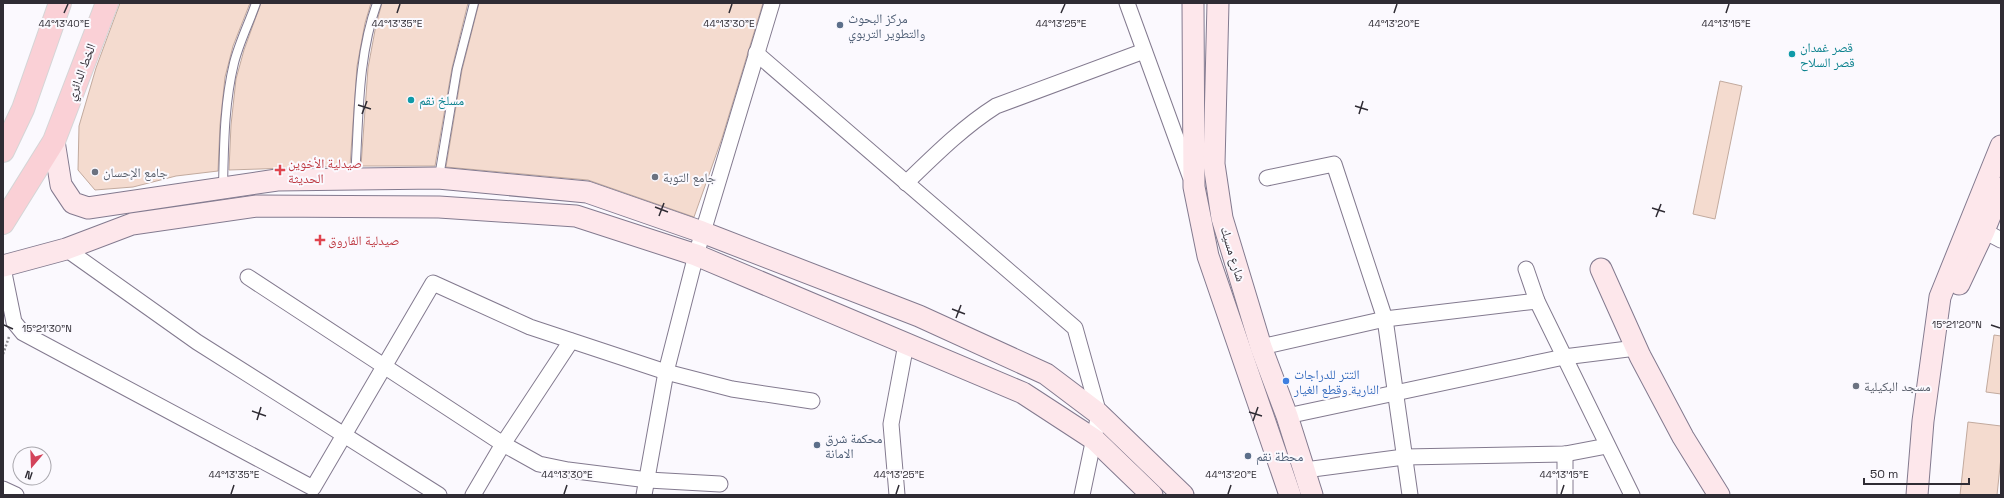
<svg xmlns="http://www.w3.org/2000/svg" width="2004" height="498" font-family="'Space Grotesk','Noto Naskh Arabic',sans-serif">
	<style>
		.building { fill: #f4dbcf; stroke: #c2aa9e }
		.lines { fill: none; stroke-linecap: round; stroke-linejoin: round }
		.lane-casing { stroke: #837a8f; stroke-width: 10 }
		.street-casing { stroke: #837a8f; stroke-width: 17 }
		.secondary-casing { stroke: #837a8f; stroke-width: 23 }
		.primary-casing { stroke: #d5d5d6; stroke-width: 24 }
		.path { stroke: #8e8c92; stroke-width: 2.5; stroke-dasharray: 2 2; stroke-linecap: butt }
		.lane { stroke: #fff; stroke-width: 8 }
		.street { stroke: #fff; stroke-width: 15 }
		.secondary { stroke: #fde7eb; stroke-width: 21 }
		.primary { stroke: #fad0d6; stroke-width: 22 }
		.ticks { fill: none; stroke: #2f2c34; stroke-width: 1.5 }
		.service-dot { fill: #5c6f8a; stroke: #fbf9fe; stroke-width: 1.5 }
		.culture-dot { fill: #0f9aa8; stroke: #fbf9fe; stroke-width: 1.5 }
		.health-dot { fill: #e0444e; stroke: #fbf9fe; stroke-width: 1.5 }
		.worship-dot { fill: #6b7280; stroke: #fbf9fe; stroke-width: 1.5 }
		.shop-dot { fill: #3f7fe0; stroke: #fbf9fe; stroke-width: 1.5 }
		.labels { text-anchor: middle; dominant-baseline: central; stroke-width: 4; stroke-linejoin: round; paint-order: stroke }
		.service-label { font-size: 13px; fill: #4e5e75; stroke: #fbf9fe; text-anchor: start }
		.culture-label { font-size: 13px; fill: #0d838f; stroke: #fbf9fe; text-anchor: start }
		.street-label { font-size: 13px; fill: #2f2c34; stroke: #fbf9fe }
		.health-label { font-size: 13px; fill: #be3a42; stroke: #fbf9fe; text-anchor: start }
		.worship-label { font-size: 13px; fill: #5b616d; stroke: #fbf9fe; text-anchor: start }
		.shop-label { font-size: 13px; fill: #366cbe; stroke: #fbf9fe; text-anchor: start }
		.ticks-label { font-size: 10px; text-anchor: middle; fill: #2f2c34; stroke: #fbf9fe; stroke-width: 4; stroke-linejoin: round; paint-order: stroke }
	</style>
	<rect width="100%" height="100%" fill="#fbf9fe"/>
	<g class="building">
		<polygon points="120,3 250,3 233,46 225,77 220,125 218,171 176,176 133,187 95,190 78,170 79,126 96,68"/>
		<polygon points="261,3 371,3 365,23 357,66 350,166 229,170 231,125 236,79 244,50"/>
		<polygon points="382,3 468,3 452,68 435,166 361,166 368,68 376,25"/>
		<polygon points="479,3 763,3 722,138 694,217 588,180 446,167 462,70"/>
		<polygon points="1720,81 1742,86 1715,219 1693,214"/>
		<polygon points="1994,335 2001,336 2001,394 1986,392"/>
		<polygon points="1968,422 2001,426 2001,457 1997,495 1960,495"/>
	</g>
	<g class="lines">
		<defs>
			<g id="lane">
				<polyline points="439,177 457,69 474,3"/>
				<path d="M355,178c4,-58 2,-120 22,-175"/>
				<path d="M223,187c1,-41 1,-83 11,-124 5,-20 15,-40 22,-60"/>
			</g>
			<g id="street">
				<polyline points="1127,3 1190,176"/>
				<polyline points="756,53 1075,328 1099,414 1082,495"/>
				<polyline points="1267,178 1334,164 1385,319 1410,495"/>
				<path d="M906,183c29,-28 57,-56 90,-77l148,-55"/>
				<polyline points="1984,231 2001,240"/>
				<polyline points="66,249 197,342 439,495"/>
				<polyline points="3,268 14,322 23,333 313,488 433,283 530,327 666,372 732,389 812,401"/>
				<polyline points="1526,269 1537,301 1632,495"/>
				<polyline points="248,277 503,444 539,464 568,470 648,480 720,484"/>
				<polyline points="1261,347 1385,319 1537,301"/>
				<polyline points="1287,416 1564,357 1636,348"/>
				<polyline points="1565,454 1565,495"/>
				<polyline points="1305,470 1404,457 1565,454 1607,446"/>
				<polyline points="3,489 16,495"/>
				<polyline points="473,495 503,444 571,341"/>
				<polyline points="644,495 666,372 696,255 772,3"/>
				<polyline points="897,495 891,424 906,344"/>
			</g>
			<g id="secondary">
				<polyline points="1193,3 1194,187 1208,256 1290,495"/>
				<polyline points="1218,3 1214,164 1222,218 1261,347 1287,416 1312,495"/>
				<polyline points="54,141 61,185 73,203 88,208 277,180 438,178 587,192 702,232 919,316 1046,374 1099,414 1183,495"/>
				<polyline points="3,266 66,249 132,224 257,206 439,207 576,216 696,255 1023,393 1095,440 1152,495"/>
				<polyline points="1601,269 1640,356 1683,437 1719,495"/>
				<polyline points="1959,284 1984,231 2001,188"/>
				<polyline points="1917,495 1923,421 1940,297 2001,146"/>
			</g>
			<g id="primary">
				<polyline points="3,151 23,109 60,3"/>
				<polyline points="3,223 54,141 107,3"/>
			</g>
		</defs>
		<use href="#lane" class="lane-casing"/>
		<use href="#street" class="street-casing"/>
		<use href="#secondary" class="secondary-casing"/>
		<use href="#primary" class="primary-casing"/>
		<polyline class="path" points="3,354 9,337"/>
		<use href="#lane" class="lane"/>
		<use href="#street" class="street"/>
		<use href="#secondary" class="secondary"/>
		<use href="#primary" class="primary"/>
	</g>
	<path class="ticks" d="M64,13l4,-9M397,13l3,-9M729,13l3,-9M1061,13l4,-9M1394,13l3,-9M1726,13l3,-9M358,105l13,4M1355,106l13,4M362,114l5,-13M1359,114l4,-13M655,207l13,5M1652,208l13,4M659,216l5,-13M1656,217l5,-13M952,309l13,5M956,318l5,-13M4,325l9,4M1991,325l9,3M252,411l14,5M1249,412l13,4M257,420l4,-13M1253,421l5,-14M231,494l3,-9M564,494l3,-9M896,494l3,-9M1228,494l3,-9M1561,494l3,-9"/>
	<g class="service-dot">
		<circle cx="840" cy="25" r="4"/>
		<circle cx="817" cy="445" r="4"/>
		<circle cx="1248" cy="456" r="4"/>
	</g>
	<g class="culture-dot">
		<circle cx="1792" cy="54" r="4"/>
		<circle cx="411" cy="100" r="4"/>
	</g>
	<g class="health-dot">
		<path d="M278 164h4v4h4v4h-4v4h-4v-4h-4v-4h4z"/>
		<path d="M318 234h4v4h4v4h-4v4h-4v-4h-4v-4h4z"/>
	</g>
	<g class="worship-dot">
		<circle cx="95" cy="172" r="4"/>
		<circle cx="655" cy="177" r="4"/>
		<circle cx="1856" cy="386" r="4"/>
	</g>
	<circle class="shop-dot" cx="1286" cy="381" r="4"/>
	<g class="labels">
		<g class="service-label">
			<text x="848" y="18">مركز البحوث<tspan x="848" dy="15">والتطوير التربوي</tspan></text>
			<text x="825" y="438">محكمة شرق<tspan x="825" dy="15">الامانة</tspan></text>
			<text x="1256" y="456">محطة نقم</text>
		</g>
		<g class="culture-label">
			<text x="1800" y="47">قصر غمدان<tspan x="1800" dy="15">قصر السلاح</tspan></text>
			<text x="419" y="100">مسلخ نقم</text>
		</g>
		<g class="street-label">
			<text transform="translate(81 72) rotate(-69)">الخط الدائري</text>
			<text transform="translate(1233 254) rotate(73)">شارع مسيك</text>
		</g>
		<g class="health-label">
			<text x="288" y="163">صيدلية الأخوين<tspan x="288" dy="15">الحديثة</tspan></text>
			<text x="328" y="240">صيدلية الفاروق</text>
		</g>
		<g class="worship-label">
			<text x="103" y="172">جامع الإحسان</text>
			<text x="663" y="177">جامع التوبة</text>
			<text x="1864" y="386">مسجد البكيلية</text>
		</g>
		<g class="shop-label">
			<text x="1294" y="374">التتر للدراجات<tspan x="1294" dy="15">النارية وقطع الغيار</tspan></text>
		</g>
	</g>
	<g class="ticks-label">
		<text x="397" y="27">44°13'35"E</text>
		<text x="1061" y="27">44°13'25"E</text>
		<text x="64" y="27">44°13'40"E</text>
		<text x="729" y="27">44°13'30"E</text>
		<text x="1394" y="27">44°13'20"E</text>
		<text x="1726" y="27">44°13'15"E</text>
		<text x="1957" y="328">15°21'20"N</text>
		<text x="47" y="332">15°21'30"N</text>
		<text x="234" y="478">44°13'35"E</text>
		<text x="567" y="478">44°13'30"E</text>
		<text x="899" y="478">44°13'25"E</text>
		<text x="1231" y="478">44°13'20"E</text>
		<text x="1564" y="478">44°13'15"E</text>
	</g>
	<rect width="2004" height="498" fill="none" stroke="#2f2c34" stroke-width="8"/>
	<g transform="translate(32 466) rotate(199)"><circle r="19" fill="#fbf9fe" stroke="#a9a7ad"/>
	<path d="M0-3L7 15L0 10L-7 15Z" fill="#d3435a"/>
	<text y="-6" font-size="11" font-weight="bold" text-anchor="middle" fill="#2f2c34">N</text>
	</g>
	<path d="M1864 478v6h105v-6" fill="none" stroke="#2f2c34" stroke-width="2"/>
	<text x="1870" y="478" font-size="12" fill="#2f2c34" stroke="#fbf9fe" stroke-width="3" paint-order="stroke">50 m</text>
</svg>
